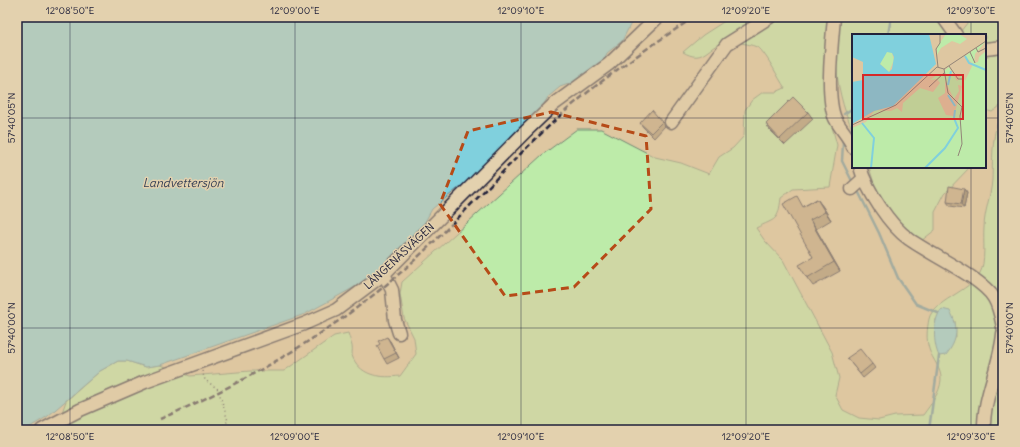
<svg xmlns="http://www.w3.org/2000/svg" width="1020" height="447" font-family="Delius,sans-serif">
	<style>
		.green { fill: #bdeba9; stroke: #708672; fill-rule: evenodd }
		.water { fill: #80d0dd; stroke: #5a8a9c }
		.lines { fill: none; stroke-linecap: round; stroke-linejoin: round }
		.stream { stroke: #5a8a9c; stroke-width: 2.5 }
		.minor-casing { stroke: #22223b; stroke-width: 15 }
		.path { stroke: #22223b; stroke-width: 1.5; stroke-dasharray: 1 3; stroke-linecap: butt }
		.minor { stroke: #e3d1ae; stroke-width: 12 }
		.rail { stroke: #22223b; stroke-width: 2.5; stroke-dasharray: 6 3; stroke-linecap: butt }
		.wall { fill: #a28a6a; stroke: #22223b }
		.shaded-wall { fill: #847056; stroke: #22223b }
		.building { fill: #bca07b; stroke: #22223b }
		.marked { fill: none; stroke: #b64b18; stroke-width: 3; stroke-dasharray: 8 5; stroke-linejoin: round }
		.ticks { fill: none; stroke: #22223b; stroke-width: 1; stroke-opacity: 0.45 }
		.labels { text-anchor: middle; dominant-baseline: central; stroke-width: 3; stroke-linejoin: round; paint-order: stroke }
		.street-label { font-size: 11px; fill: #22223b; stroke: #e3d1ae }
		.water-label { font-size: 12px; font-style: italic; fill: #303c53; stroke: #e3d1ae }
		.inset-river { fill: none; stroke: #80d0dd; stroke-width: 2 }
		.inset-road { fill: none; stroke: #938578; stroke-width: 1 }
		.view { fill: #d62828; fill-opacity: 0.15; stroke: #d62828; stroke-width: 2 }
		.inset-edge { fill: none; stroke: #22223b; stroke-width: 2 }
		.neatline { fill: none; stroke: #22223b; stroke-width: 1.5 }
		.ticks-label { font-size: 10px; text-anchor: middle; fill: #22223b }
	</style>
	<rect width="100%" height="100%" fill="#dec7a1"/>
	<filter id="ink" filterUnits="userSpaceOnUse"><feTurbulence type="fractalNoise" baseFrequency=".025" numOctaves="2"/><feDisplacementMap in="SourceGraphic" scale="8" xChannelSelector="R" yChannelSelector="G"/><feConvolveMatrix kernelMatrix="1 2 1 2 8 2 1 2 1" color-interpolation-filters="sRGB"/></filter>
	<g filter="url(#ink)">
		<g class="green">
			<path d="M731,17h97l-3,45 1,43 11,40 -7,42 -37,2 -12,9c-3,24 -5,20 -25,30l9,13 18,19 49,92 7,26 -4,17 8,15 16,8 20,2 16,-4 28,-1c8,-11 17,-22 18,-35 1,-11 -9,-21 -12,-31 -3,-10 -2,-20 0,-30 3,-17 41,-28 51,-46 6,-10 3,-33 4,-45 0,-16 7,-32 8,-48 1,-25 -1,-47 11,-71v321h-947l10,-29 34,-30 18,-10h9l19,6 14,-2 30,11 60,-5h34l50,-35 14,-3c1,4 3,9 4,13 1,4 -1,9 1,12 9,19 29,20 47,18l16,-22 -2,-16 -10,-20 -4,-24 2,-12 140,-127 35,-26h24l54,28 26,6 28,11 10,-17 14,-9 11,-12 1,-26 7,-10 11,-8h13l9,-4c-8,-12 -15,-28 -25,-39 -5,-5 -33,-9 -39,-6 -16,7 -19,20 -38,9l20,-17zM935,320l20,1 1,17 -20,-7z"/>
			<path d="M840,17h100l7,18h-94v96c-10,-22 -17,-49 -17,-74 0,-13 2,-27 4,-40z"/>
			<polygon points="972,17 1003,17 1003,104 992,112 985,110 985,35 963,35 960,32"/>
			<polygon points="869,167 970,167 945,193 935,212 935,230 921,241 893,216 876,190"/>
		</g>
		<g class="water">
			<polygon points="17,17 638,17 630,25 622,41 607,53 603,62 574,82 560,87 548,97 538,114 517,130 481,170 432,209 421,229 410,237 407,244 379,271 364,282 305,314 160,365 146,367 127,361 118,361 100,371 48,416 25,430 17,430"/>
			<path d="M942,309l8,2c9,16 8,29 -4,44l-7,1c-6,-12 -7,-37 3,-47z"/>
		</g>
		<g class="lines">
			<g class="stream">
				<polyline points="888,35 891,17"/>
				<polyline points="844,114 853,108"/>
				<polyline points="841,137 843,143 842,161 853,183"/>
				<polyline points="857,189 879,233 898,278 916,304 938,313"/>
				<polyline points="929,430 939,356"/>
			</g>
			<defs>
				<g id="minor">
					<path d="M834,17c-2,26 -8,75 0,99 4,11 15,20 19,31"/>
					<polyline points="943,17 956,35"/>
					<polyline points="985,49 1003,47"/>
					<polyline points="671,122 727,44 770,17"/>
					<path d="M860,167c6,22 30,59 49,72 22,16 72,38 85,59 5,8 7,19 9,29"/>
					<polyline points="852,189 863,179"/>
					<polyline points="384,274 392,290 395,320 399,333"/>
					<polyline points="42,430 80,410 145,382 304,324 336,310 384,274 525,132 553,105 609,64 658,17"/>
					<path d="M984,430c-1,-34 16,-63 19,-96"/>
				</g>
			</defs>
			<use href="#minor" class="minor-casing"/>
			<polyline class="path" points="202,371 205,380 218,389 228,421 219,430"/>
			<use href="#minor" class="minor"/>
			<path class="rail" d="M160,419c82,-35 157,-78 226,-134 57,-47 106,-105 160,-156 44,-43 96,-77 148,-112"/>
		</g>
		<g class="wall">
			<polygon points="808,112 813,119 785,145 770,130 766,124"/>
			<polygon points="662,122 665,126 654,138 643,127 640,123"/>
			<polygon points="964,189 967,193 964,208 950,206 947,202"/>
			<polygon points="817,199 823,207 831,220 816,229 840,271 813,286 807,278 813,257 804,206"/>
			<polygon points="390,341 399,358 387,364 384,359"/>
			<polygon points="847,358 872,364 875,368 863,378"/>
		</g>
		<g class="shaded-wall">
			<polygon points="964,189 967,193 964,208 961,204"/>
			<polygon points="817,199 823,207 831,220 825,212"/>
			<polygon points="810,220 816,229 840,271 834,262"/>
			<polygon points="387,337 390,341 399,358 396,353"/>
		</g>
		<g class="building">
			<polygon points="793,97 808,112 780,139 766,124"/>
			<polygon points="652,110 662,122 651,133 640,123"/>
			<polygon points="949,186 964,189 961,204 947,202"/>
			<polygon points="797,196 803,207 817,199 825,212 810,220 834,262 807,278 799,265 813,257 783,204"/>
			<polygon points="387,337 396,353 384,359 377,346 380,344 378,341"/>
			<polygon points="860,349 872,364 860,374 847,358"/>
		</g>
	</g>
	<path d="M0 0H1020V447H0ZM551,112l95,24 5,73 -77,78 -69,9 -65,-92 28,-73z" fill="#dec7a1" fill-opacity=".55" fill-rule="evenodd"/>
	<path class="marked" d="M551,112l95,24 5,73 -77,78 -69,9 -65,-92 28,-73z"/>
	<path class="ticks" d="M70,17v413M295,17v413M521,17v413M746,17v413M971,17v18M17,118h836M985,118h18M971,167v263M17,328h986"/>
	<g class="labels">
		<g class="street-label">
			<text transform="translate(399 256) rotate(-43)">LÅNGENÄSVÄGEN</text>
		</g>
		<g class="water-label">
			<text x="183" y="182">Landvettersjön</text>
		</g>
	</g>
	<g transform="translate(852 34)">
		<rect width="134" height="134" fill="#dec7a1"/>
		<path d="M94,0h13l8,5 -7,5 -8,-3 -11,7 -4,7v-8zM134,7l-11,13 -1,9 4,-1 1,-5 7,-6v117h-134v-40l14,-6 9,-12 16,1 6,-3 5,4 1,-9 17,-15 13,4 7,-9 -3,-4 -7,1 7,-5 8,-1v19l-7,5 8,17 8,1 8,-30 -4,-1 1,6 -5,8 -9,-18v-11l4,-3 8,14 5,-8 3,8 8,-17 -8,-8zM36,17l4,2 2,7 -5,12 -9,-8 3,-9z" fill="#bdeba9"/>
		<path d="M0,0h77l7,30 -43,42 -19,5 -22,13v-42l11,-2v-18l-11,-5zM35,18l5,1 2,4 -2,12 -3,3 -9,-8z" fill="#80d0dd" fill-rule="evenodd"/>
		<path class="inset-river" d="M113,22l4,7 17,7M96,51l3,-14M96,61l7,11M10,89l12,15 -3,30M73,134l20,-20 13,-20 -4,-10 1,-8"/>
		<path class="inset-road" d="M124,14l2,4 8,-4M118,18l5,11M97,32l9,13h5M86,33l-2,-18 4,-6v-9M92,35l4,24 14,14 -2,9 2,28 -4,12M77,53l16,-15M0,91l44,-20 41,-38 7,2 42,-28"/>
		<path class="view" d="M11,41h100v44h-100z"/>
		<rect width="134" height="134" class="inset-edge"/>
	</g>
	<rect width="1020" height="447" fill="none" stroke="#e3d1ae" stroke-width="44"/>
	<rect x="22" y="22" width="976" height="403" class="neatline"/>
	<g class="ticks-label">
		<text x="70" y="14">12°08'50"E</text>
		<text x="295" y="14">12°09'00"E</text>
		<text x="521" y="14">12°09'10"E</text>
		<text x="746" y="14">12°09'20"E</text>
		<text x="971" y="14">12°09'30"E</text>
		<text transform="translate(11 118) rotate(-90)" y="4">57°40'05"N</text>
		<text transform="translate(1009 118) rotate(-90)" y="4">57°40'05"N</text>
		<text transform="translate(11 328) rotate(-90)" y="4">57°40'00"N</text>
		<text transform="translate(1009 328) rotate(-90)" y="4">57°40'00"N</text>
		<text x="70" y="440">12°08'50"E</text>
		<text x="295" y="440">12°09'00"E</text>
		<text x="521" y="440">12°09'10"E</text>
		<text x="746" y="440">12°09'20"E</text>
		<text x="971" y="440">12°09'30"E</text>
	</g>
</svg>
